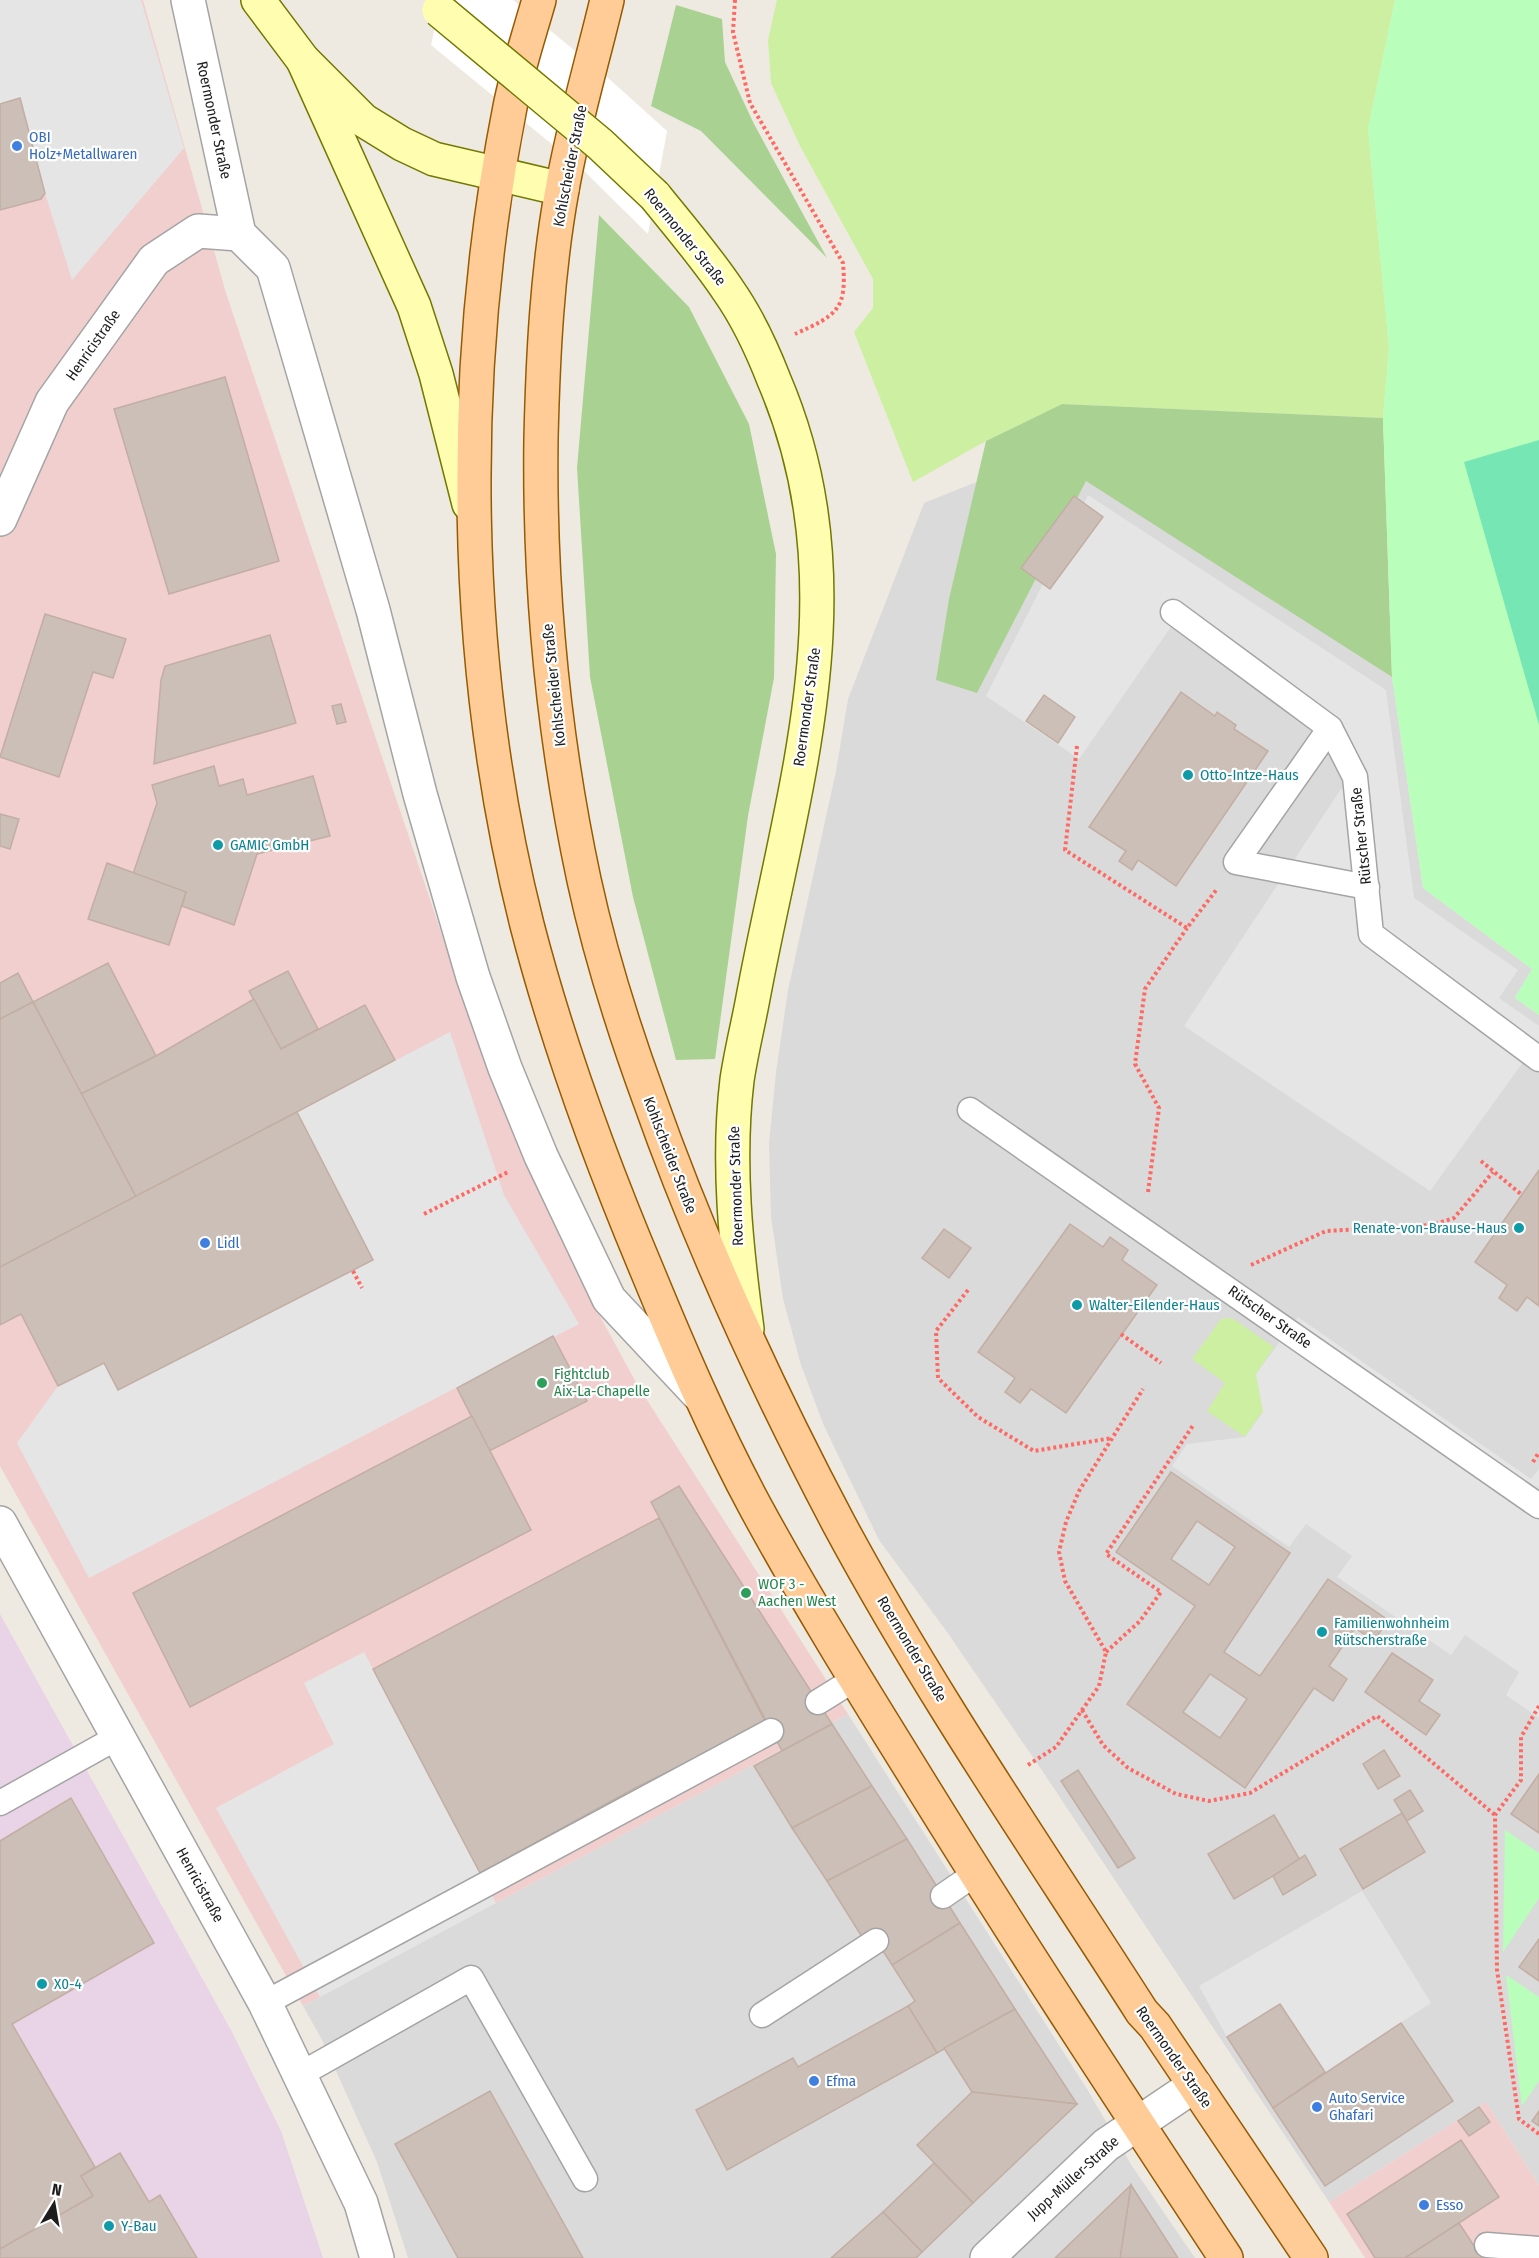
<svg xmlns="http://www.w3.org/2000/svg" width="1539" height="2258" font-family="'Fira Sans Condensed',sans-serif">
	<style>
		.residential { fill: #dbdada }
		.commercial { fill: #f2cfcf }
		.industrial { fill: #e9d3e6 }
		.grass { fill: #ccefa2 }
		.forest { fill: #a9d292 }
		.park { fill: #b9febb }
		.pitch { fill: #77e6b5 }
		.parking { fill: #e5e5e5 }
		.pier { fill: #fff }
		.building { fill: #cbbfb7; stroke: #c2aea2; stroke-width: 1.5; fill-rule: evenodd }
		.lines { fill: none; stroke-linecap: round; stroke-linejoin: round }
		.lane-casing { stroke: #a4a4a4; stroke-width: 27 }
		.street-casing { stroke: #a4a4a4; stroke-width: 36 }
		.secondary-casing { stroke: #727800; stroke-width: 36 }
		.primary-casing { stroke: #965b00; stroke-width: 36 }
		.path { stroke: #ff6963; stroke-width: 4; stroke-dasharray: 3 3; stroke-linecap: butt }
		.lane { stroke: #fff; stroke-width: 24 }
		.street { stroke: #fff; stroke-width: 33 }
		.secondary { stroke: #fffeb0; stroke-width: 33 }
		.primary { stroke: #ffcc97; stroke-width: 33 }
		.secondary-bridge-casing { stroke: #727800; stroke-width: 36; stroke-linecap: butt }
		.secondary-bridge { stroke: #fffeb0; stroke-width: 33 }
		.shop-dot { fill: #3f7fe0; stroke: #fff; stroke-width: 2 }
		.culture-dot { fill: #0f9aa8; stroke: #fff; stroke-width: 2 }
		.leisure-dot { fill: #2e9e5b; stroke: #fff; stroke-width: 2 }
		.labels { text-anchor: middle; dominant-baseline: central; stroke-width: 4.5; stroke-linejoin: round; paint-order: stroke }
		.street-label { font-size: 15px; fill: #1d1d1d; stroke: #fff }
		.shop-label { font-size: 15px; fill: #366cbe; stroke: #fff; text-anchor: start }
		.culture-label { font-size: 15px; fill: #0d838f; stroke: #fff; text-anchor: start }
		.leisure-label { font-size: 15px; fill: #27864d; stroke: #fff; text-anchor: start }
	</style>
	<rect width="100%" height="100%" fill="#efeae1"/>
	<g class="residential">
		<polygon points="1056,450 1392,677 1423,888 1532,969 1515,998 1539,1015 1539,2185 1486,2102 1329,2202 1043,1772 947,1632 879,1540 824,1426 801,1365 783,1299 771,1217 769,1143 776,1072 788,990 836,771 848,699 924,503"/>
		<polygon points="848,1714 1087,2089 1132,2166 1195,2258 408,2258 377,2162 322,2040 303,2006"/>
	</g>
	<g class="commercial">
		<polygon points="0,0 143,0 226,293 478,1042 510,1121 595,1307 638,1386 848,1714 303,2006 0,1466"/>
		<polygon points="1486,2102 1539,2185 1539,2258 1365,2258 1329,2202"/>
	</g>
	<polygon class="industrial" points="0,1614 232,2032 281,2131 323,2258 0,2258"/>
	<g class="grass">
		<polygon points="777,0 1395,0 1368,129 1389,348 1383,418 1062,404 986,441 913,482 854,332 873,308 873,279 800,146 771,83 768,40"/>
		<polygon points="1232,1318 1274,1347 1256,1374 1539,1571 1262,1412 1245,1437 1207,1411 1225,1383 1192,1359 1221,1319"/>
	</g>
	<g class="forest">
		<polygon points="676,5 722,19 725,62 754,124 827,258 701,131 651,106"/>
		<polygon points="599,215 689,307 749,424 776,554 774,678 748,816 715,1059 676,1060 633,897 590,677 577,468"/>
		<polygon points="1062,404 1383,418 1392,677 1086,481 977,693 936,680 949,599 986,441"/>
	</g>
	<g class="park">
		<polygon points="1395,0 1539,0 1539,1015 1515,998 1532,969 1423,888 1392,677 1383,418 1389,348 1368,129"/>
		<polygon points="1505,1830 1539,1853 1539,1898 1503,1952"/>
		<polygon points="1506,1975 1539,1997 1539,2081 1522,2106"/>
	</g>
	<polygon class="pitch" points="1539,440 1539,725 1464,462"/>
	<g class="parking">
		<polygon points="0,0 141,0 184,148 72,280 45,193 21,98 0,104"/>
		<polygon points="1088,495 1386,690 1414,898 1518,970 1499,998 1539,1026 1539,1040 1430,1191 1184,1026 1347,780 1321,727 1175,621 1079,759 986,696"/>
		<polygon points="450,1032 504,1195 579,1324 89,1578 17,1443 58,1386 104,1363 118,1390 373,1260 297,1112"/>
		<polygon points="1298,1317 1531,1479 1539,1469 1539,1718 1506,1695 1519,1672 1465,1635 1451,1655 1337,1577 1352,1556 1306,1524 1289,1547 1172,1466 1187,1444 1245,1437 1263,1412 1256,1374"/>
		<polygon points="364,1652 496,1903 320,1997 216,1808 334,1744 304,1683"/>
		<polygon points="1362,1891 1431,2003 1325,2072 1280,2004 1227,2037 1199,1986"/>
	</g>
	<polygon class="pier" points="441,0 513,0 607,77 667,131 648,234 581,168 431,45"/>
	<g class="building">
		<polygon points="20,98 45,193 41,199 0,210 0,104"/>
		<polygon points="225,377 279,561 169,594 114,409"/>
		<polygon points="1074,496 1103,517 1050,589 1021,568"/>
		<polygon points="45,614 126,639 113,678 93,672 59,777 0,757"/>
		<polygon points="270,635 296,723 154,764 161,680 165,666"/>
		<polygon points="1181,692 1215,716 1217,712 1236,725 1234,729 1268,751 1176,886 1138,860 1132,870 1119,861 1126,851 1089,827"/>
		<polygon points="1044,695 1075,717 1058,743 1026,721"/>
		<polygon points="341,704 346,722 337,724 332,706"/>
		<polygon points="214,766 219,786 243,779 247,795 313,776 330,836 257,854 234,925 182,906 186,892 133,874 157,803 152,785"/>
		<polygon points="0,814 19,819 10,849 0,846"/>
		<polygon points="107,863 186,892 169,945 88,919"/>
		<polygon points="108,963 156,1056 81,1094 33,1002"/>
		<polygon points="288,971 318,1029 281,1049 249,991"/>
		<polygon points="18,973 33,1002 0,1019 0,983"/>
		<polygon points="254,999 281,1049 365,1005 395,1060 136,1197 81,1094 156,1056"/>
		<polygon points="33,1002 136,1197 0,1267 0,1019"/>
		<polygon points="297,1112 373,1260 118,1390 104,1363 58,1386 21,1314 0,1325 0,1267"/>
		<polygon points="1539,1170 1539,1306 1527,1297 1517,1311 1499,1298 1507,1285 1475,1262"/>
		<polygon points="1070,1224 1103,1247 1110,1237 1128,1250 1122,1260 1157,1285 1066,1413 1031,1389 1020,1403 1005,1392 1015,1378 978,1352"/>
		<polygon points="944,1229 971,1248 949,1278 922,1258"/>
		<polygon points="553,1336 587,1401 489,1451 457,1388"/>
		<polygon points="472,1416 531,1530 190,1707 133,1593"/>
		<path d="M1171,1472l119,81 -66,99 36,24 68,-97 60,41 -14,21 -19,-13 -26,38 18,13 -14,22 -19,-13 -69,100 -118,-84 68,-98 -79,-54zM1197,1521l38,26 -26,38 -38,-26zM1210,1674l37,25 -27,39 -37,-26z"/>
		<polygon points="679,1486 832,1724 782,1751 651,1502"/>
		<polygon points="659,1518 766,1723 637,1787 480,1873 373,1669"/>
		<polygon points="1392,1653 1433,1680 1419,1701 1440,1715 1426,1735 1365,1692"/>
		<polygon points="832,1724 872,1786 792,1828 754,1766"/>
		<polygon points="1384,1750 1400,1776 1378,1789 1363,1764"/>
		<polygon points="1078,1770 1135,1858 1118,1868 1061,1781"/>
		<polygon points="1539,1774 1539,1833 1511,1814"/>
		<polygon points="872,1786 907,1839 827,1881 792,1828"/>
		<polygon points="1410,1790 1423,1811 1407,1821 1394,1800"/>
		<polygon points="71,1798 154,1943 12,2024 95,2167 81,2176 93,2196 0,2249 0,1841"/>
		<polygon points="1402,1813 1425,1852 1363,1889 1340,1849"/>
		<polygon points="1274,1815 1300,1860 1234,1899 1208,1854"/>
		<polygon points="907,1839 960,1923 892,1965 870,1931 862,1937 827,1881"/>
		<polygon points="1305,1855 1316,1875 1283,1895 1273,1876"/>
		<polygon points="960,1923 1015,2009 937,2053 908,2006 915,2001 892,1965"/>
		<polygon points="1539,1939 1539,1981 1519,1967"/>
		<polygon points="1280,2004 1325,2072 1273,2108 1227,2037"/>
		<polygon points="908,2006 937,2053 727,2170 696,2110 793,2058 798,2067"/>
		<polygon points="1015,2009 1077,2104 972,2092 944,2048"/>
		<polygon points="1401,2023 1453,2101 1325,2186 1273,2108"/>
		<polygon points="490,2091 583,2258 458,2258 395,2144"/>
		<polygon points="972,2092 1077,2104 973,2203 917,2145"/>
		<polygon points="1479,2107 1490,2122 1469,2136 1458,2121"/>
		<polygon points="1539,2111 1539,2126 1532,2121"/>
		<polygon points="1461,2140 1499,2197 1405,2258 1375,2258 1347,2214"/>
		<polygon points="120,2153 149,2202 160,2195 197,2258 0,2258 0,2249 93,2196 81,2176"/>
		<polygon points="934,2163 973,2203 922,2252 883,2212"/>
		<polygon points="1131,2185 1178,2258 1120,2258"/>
		<polygon points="1131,2185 1120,2258 1055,2258"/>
		<polygon points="883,2212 922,2252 916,2258 831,2258"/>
		<polygon points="1459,2223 1482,2258 1405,2258"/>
	</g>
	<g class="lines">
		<defs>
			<g id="lane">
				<polyline points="1173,612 1330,728 1355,777 1371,934 1539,1059"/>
				<polyline points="1330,728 1236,862 1367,887"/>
				<polyline points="970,1110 1539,1506"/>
				<polyline points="818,1702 855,1679"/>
				<polyline points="0,1803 118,1737"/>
				<polyline points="943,1896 975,1874"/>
				<polyline points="265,2003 771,1731"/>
				<polyline points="762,2015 876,1941"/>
				<polyline points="301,2074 471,1978 585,2179"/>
				<polyline points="1487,2245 1539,2249"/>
			</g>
			<g id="street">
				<polyline points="188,0 239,234 273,268 373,610 420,794 473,977 505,1068 541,1156 609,1299 698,1394"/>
				<polyline points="0,519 52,402 154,260 198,231 239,234"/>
				<polyline points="0,1523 265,2003 361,2203 377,2258"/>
				<polyline points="987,2258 1106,2145 1195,2085"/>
			</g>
			<g id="secondary">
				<polyline points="258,0 303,60 363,120 402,144 434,159 562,189"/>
				<polyline points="303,60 414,306 436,374 469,504"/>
				<path d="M655,196c25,31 51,61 73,94 19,27 34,59 46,90 89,208 18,408 -21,618 -5,27 -12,55 -16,82 -10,83 -1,166 10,249"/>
			</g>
			<g id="primary">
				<path d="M539,0c-10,35 -22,71 -29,107 -52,264 -49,556 17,818 31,120 73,234 121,348 33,80 67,159 108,235 49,90 103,177 157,264 101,164 207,325 313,486"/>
				<path d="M607,0c-15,63 -34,126 -45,190 -15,82 -19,166 -21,248 -2,149 12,297 43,442 16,74 39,147 65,218 52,147 117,288 190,426 91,169 200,327 303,488l13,14 156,232"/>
			</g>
		</defs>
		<use href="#lane" class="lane-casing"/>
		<use href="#street" class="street-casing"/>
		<use href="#secondary" class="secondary-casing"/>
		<use href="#primary" class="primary-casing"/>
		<g class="path">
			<path d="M735,0l-2,32 17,71 93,160c4,47 -6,52 -48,71"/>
			<polyline points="1077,746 1065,850 1187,928 1217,889"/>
			<polyline points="1481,1161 1522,1195"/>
			<polyline points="1148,1192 1159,1108 1135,1064 1145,989 1187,928"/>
			<polyline points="424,1214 508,1172"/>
			<polyline points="1251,1265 1326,1231 1432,1225 1454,1218 1493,1172"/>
			<polyline points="353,1271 362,1288"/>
			<polyline points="968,1290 936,1331 938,1378 978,1417 1034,1451 1112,1438"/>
			<polyline points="1121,1334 1161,1363"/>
			<polyline points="1533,1462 1539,1452"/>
			<polyline points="1106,1652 1140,1621 1161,1592 1106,1554 1194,1424"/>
			<polyline points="1539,1706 1521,1737 1521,1780 1495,1815 1497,1970 1519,2119 1539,2134"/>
			<polyline points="1082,1710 1103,1745 1128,1768 1176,1794 1209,1801 1250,1793 1377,1716 1495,1815"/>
			<polyline points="1028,1765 1056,1747 1099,1686 1106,1652 1065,1581 1059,1552 1066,1522 1079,1491 1143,1389"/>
		</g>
		<use href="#lane" class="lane"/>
		<use href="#street" class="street"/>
		<use href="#secondary" class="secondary"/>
		<use href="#primary" class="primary"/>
		<defs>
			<polyline id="secondary-bridge" points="439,10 600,144 655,196"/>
		</defs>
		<use href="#secondary-bridge" class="secondary-bridge-casing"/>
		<use href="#secondary-bridge" class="secondary-bridge"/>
	</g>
	<g class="shop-dot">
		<circle cx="17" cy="146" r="6"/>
		<circle cx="205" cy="1243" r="6"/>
		<circle cx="814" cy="2081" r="6"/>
		<circle cx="1317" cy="2107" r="6"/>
		<circle cx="1424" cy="2205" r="6"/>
	</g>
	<g class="culture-dot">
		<circle cx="1188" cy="775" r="6"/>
		<circle cx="218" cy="845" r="6"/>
		<circle cx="1519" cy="1228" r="6"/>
		<circle cx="1077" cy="1305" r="6"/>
		<circle cx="1322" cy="1632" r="6"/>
		<circle cx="42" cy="1984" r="6"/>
		<circle cx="109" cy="2226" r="6"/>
	</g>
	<g class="leisure-dot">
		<circle cx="542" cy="1383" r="6"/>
		<circle cx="746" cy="1593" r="6"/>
	</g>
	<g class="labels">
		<g class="street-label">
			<text transform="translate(214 120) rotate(78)">Roermonder Straße</text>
			<text transform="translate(570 166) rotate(-79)">Kohlscheider Straße</text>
			<text transform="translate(685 237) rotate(51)">Roermonder Straße</text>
			<text transform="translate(93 345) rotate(-55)">Henricistraße</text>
			<text transform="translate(554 685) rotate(-96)">Kohlscheider Straße</text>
			<text transform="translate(807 707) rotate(-82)">Roermonder Straße</text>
			<text transform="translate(1361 836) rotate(-96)">Rütscher Straße</text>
			<text transform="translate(670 1155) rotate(69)">Kohlscheider Straße</text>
			<text transform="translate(736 1186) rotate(-92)">Roermonder Straße</text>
			<text transform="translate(1270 1317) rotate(35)">Rütscher Straße</text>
			<text transform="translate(912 1649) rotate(59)">Roermonder Straße</text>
			<text transform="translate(200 1885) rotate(61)">Henricistraße</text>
			<text transform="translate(1174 2057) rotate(55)">Roermonder Straße</text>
			<text transform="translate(1073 2178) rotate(-42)">Jupp-Müller-Straße</text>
		</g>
		<g class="shop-label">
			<text x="29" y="137">OBI<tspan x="29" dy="17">Holz+Metallwaren</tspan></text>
			<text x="217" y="1243">Lidl</text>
			<text x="826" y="2081">Efma</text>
			<text x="1329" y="2098">Auto Service<tspan x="1329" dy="17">Ghafari</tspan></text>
			<text x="1436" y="2205">Esso</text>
		</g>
		<g class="culture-label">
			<text x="1200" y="775">Otto-Intze-Haus</text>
			<text x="230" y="845">GAMIC GmbH</text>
			<text x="1507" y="1228" text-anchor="end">Renate-von-Brause-Haus</text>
			<text x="1089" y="1305">Walter-Eilender-Haus</text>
			<text x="1334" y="1623">Familienwohnheim<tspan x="1334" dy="17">Rütscherstraße</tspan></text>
			<text x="54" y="1984">X0-4</text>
			<text x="121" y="2226">Y-Bau</text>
		</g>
		<g class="leisure-label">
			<text x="554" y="1374">Fightclub<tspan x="554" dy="17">Aix-La-Chapelle</tspan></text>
			<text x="758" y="1584">WOF 3 -<tspan x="758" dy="17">Aachen West</tspan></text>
		</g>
	</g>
	<g transform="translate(54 2204) rotate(11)" stroke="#ffffff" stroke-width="4.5" paint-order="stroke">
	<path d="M0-4.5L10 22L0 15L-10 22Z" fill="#1d1d1d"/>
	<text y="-9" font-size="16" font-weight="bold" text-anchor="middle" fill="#1d1d1d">N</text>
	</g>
</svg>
